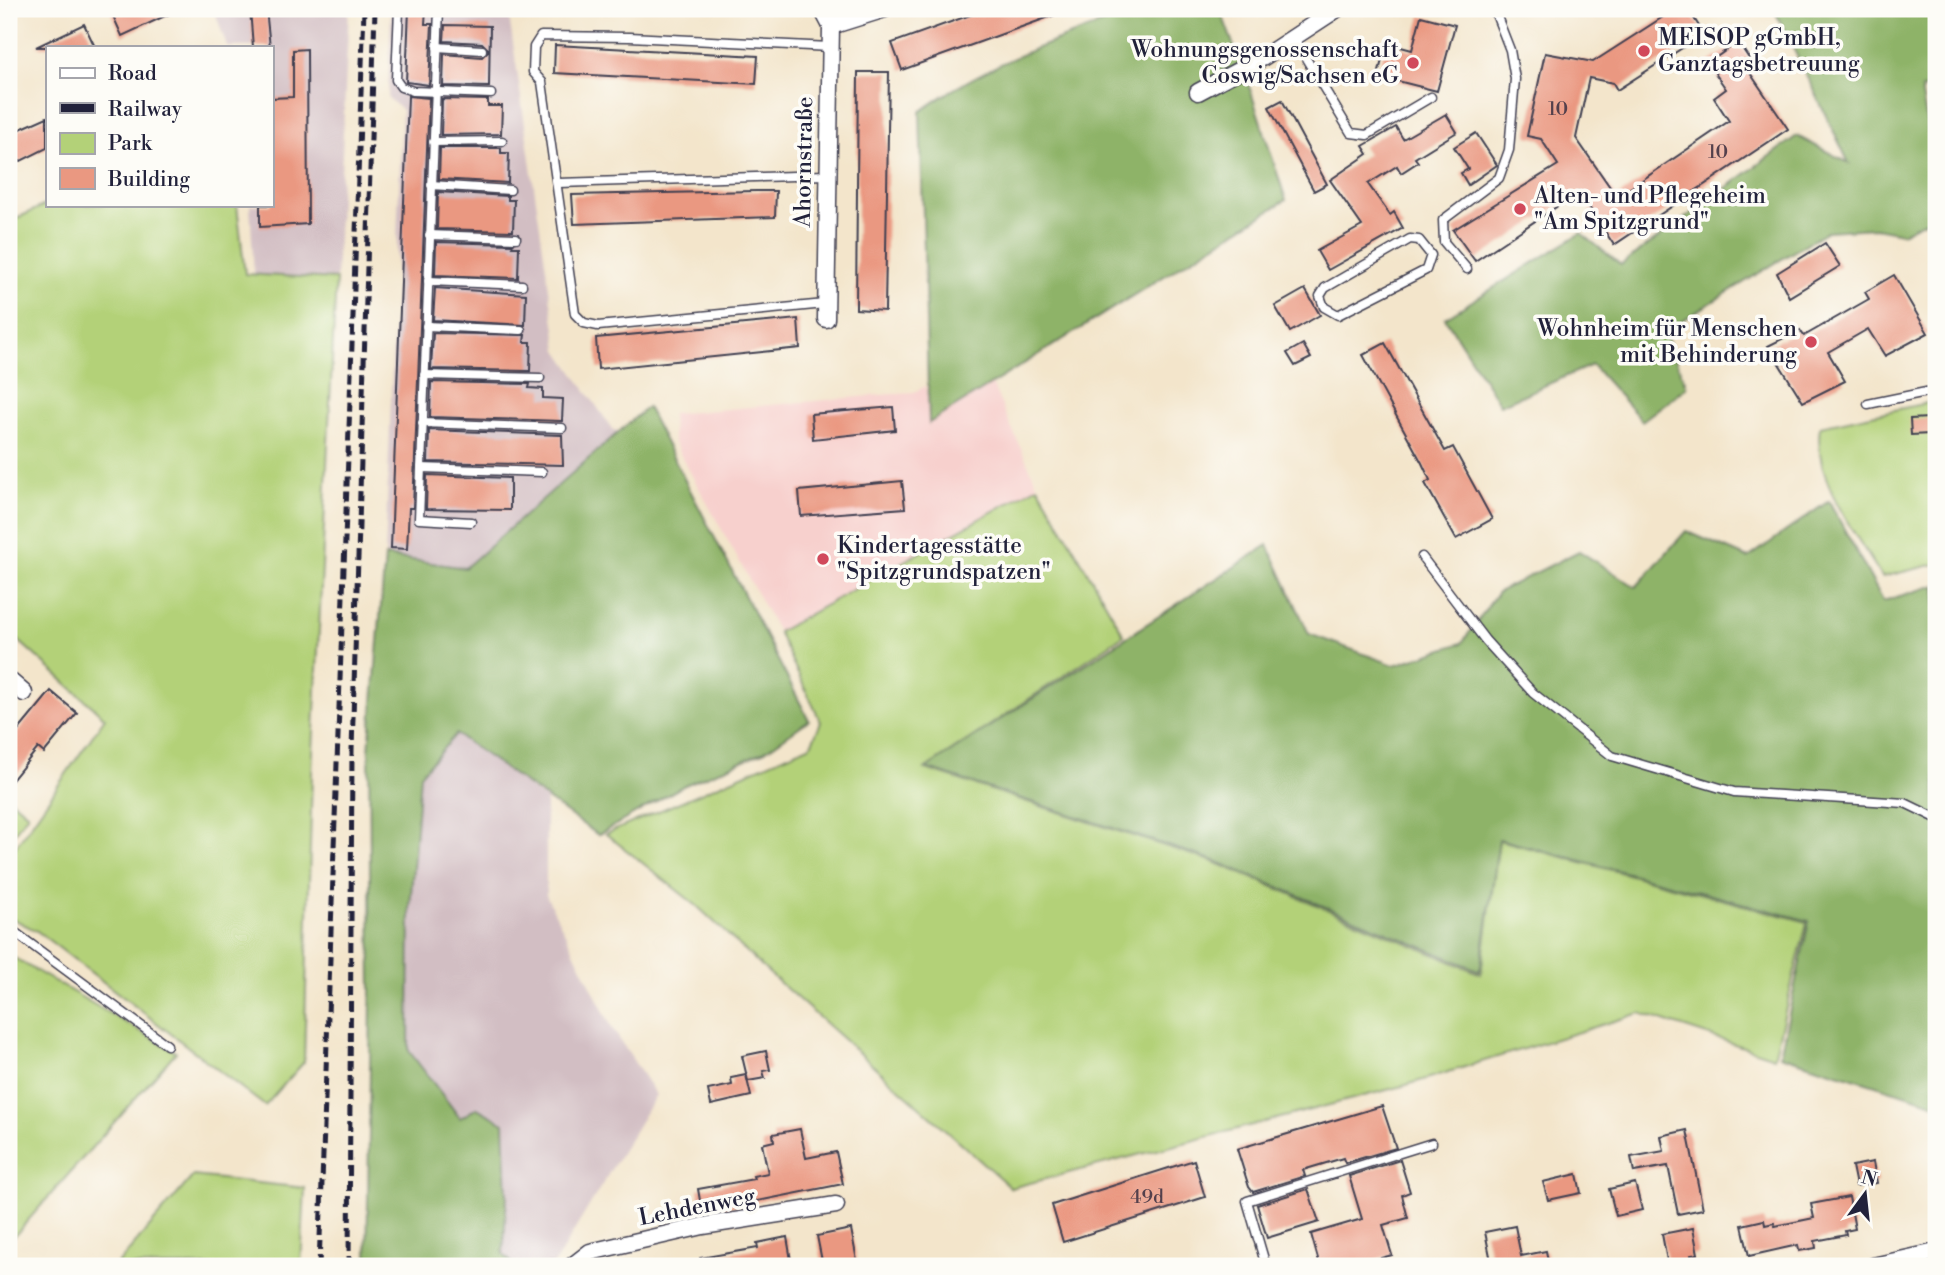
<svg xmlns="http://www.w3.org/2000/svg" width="1945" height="1275" font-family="'Libre Bodoni',serif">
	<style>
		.built { fill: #f7d0cd }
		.industrial { fill: #d2bec3 }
		.green { fill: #b3d178; stroke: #6a7a5a; stroke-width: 2 }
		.forest { fill: #8eb368; stroke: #586a52; stroke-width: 2 }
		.building { fill: #ea9881 }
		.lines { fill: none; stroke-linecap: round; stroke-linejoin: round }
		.service-casing { stroke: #413f51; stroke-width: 11 }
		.minor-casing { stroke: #413f51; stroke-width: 19 }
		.service { stroke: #fff; stroke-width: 8 }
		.minor { stroke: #fff; stroke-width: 16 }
		.rail { stroke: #22223b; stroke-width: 5; stroke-dasharray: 10 5; stroke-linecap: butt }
		.poi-dot { fill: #d1495b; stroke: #fdfcf7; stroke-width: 2.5 }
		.labels { text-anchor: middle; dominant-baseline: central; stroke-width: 7; stroke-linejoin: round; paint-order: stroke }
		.number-label { font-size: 19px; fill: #54404c }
		.poi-label { font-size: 23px; fill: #22223b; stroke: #fdfcf7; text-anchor: start }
		.street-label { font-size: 23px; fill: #22223b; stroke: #fdfcf7 }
	</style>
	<rect width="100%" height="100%" fill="#fdfcf7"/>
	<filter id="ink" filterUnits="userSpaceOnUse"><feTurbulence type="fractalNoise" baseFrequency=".0143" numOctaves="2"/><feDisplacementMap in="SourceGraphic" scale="14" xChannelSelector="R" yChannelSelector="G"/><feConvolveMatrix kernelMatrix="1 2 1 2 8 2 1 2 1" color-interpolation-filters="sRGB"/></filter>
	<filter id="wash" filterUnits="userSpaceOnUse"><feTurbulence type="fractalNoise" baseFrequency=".00686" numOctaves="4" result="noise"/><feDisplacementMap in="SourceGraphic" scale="28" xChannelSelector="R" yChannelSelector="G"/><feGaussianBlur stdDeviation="1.57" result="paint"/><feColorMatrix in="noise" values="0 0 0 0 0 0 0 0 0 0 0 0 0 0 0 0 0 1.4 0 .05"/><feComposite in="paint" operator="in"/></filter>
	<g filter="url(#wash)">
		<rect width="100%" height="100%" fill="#f3e5cb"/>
		<polygon class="built" points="992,384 1038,486 778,632 673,441 672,414 914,392 926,386 930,423"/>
		<g class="industrial">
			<polygon points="214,9 349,9 336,279 254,275 250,205 271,205 271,47 227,47"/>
			<polygon points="391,9 508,9 558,350 613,430 620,431 465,568 385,556 402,110 388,98"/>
			<polygon points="456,734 546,800 546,895 612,1028 656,1095 553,1266 515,1266 503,1254 507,1196 460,1118 409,1052 410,908 420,775"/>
		</g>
		<g class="green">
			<polygon points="47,204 237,205 245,274 336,279 312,773 304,1062 265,1106 37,931 9,917 9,856 105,718 9,632 9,222"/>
			<path d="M1936,401v163l-54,13c-26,-43 -70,-97 -62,-151z"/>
			<polygon points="1038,486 1124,635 925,769 1214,862 1481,974 1499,840 1807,922 1774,1057 1640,1013 1410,1084 1011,1188 770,974 697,906 606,834 811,745 821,722 778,632"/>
			<polygon points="9,798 28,814 9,840"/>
			<polygon points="9,955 176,1052 9,1242"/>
			<polygon points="193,1176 305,1188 301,1266 116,1266"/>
		</g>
		<g class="forest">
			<path d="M1144,9h76l31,83 35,108 -357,223 -9,-311c68,-51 145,-75 224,-103z"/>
			<polygon points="1774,9 1854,9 1936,14 1936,85 1921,89 1936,175 1936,215 1902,233 1875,228 1827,231 1664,332 1687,387 1642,421 1592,365 1500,405 1445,318 1581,233 1621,265 1797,136 1849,163"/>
			<polygon points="647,407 809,720 765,751 685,785 598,835 456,734 420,775 410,908 409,1051 460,1118 477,1108 504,1123 507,1196 503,1254 515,1266 367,1266 371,997 369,750 385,556 465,568"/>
			<polygon points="1829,501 1883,601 1936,585 1936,1104 1780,1055 1809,921 1499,839 1480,971 1215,861 926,768 1268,545 1309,634 1394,665 1462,643 1498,592 1579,551 1636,587 1686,531 1748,558"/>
		</g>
		<g id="blocks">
			<g class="building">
				<polygon points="110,9 180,9 122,36"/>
				<polygon points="250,9 266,9 270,47 253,47"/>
				<polygon points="409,9 426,9 425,24 432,24 429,85 406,82"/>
				<polygon points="987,9 1066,11 902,70 892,43"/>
				<polygon points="1662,9 1688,9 1704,34 1617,90 1613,83 1589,78 1576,138 1617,197 1729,121 1714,98 1726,89 1708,63 1738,42 1752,63 1746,67 1788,129 1614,245 1579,192 1475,261 1453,230 1558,165 1541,139 1527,136 1545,53 1593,62 1666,15"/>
				<polygon points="1421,16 1455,25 1437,91 1378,76 1386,43 1412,50"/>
				<polygon points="84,24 95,47 36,47"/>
				<polygon points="445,25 490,26 489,87 443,86 444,54 482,57 489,50 482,43 444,41"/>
				<polygon points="555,45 758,56 756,84 554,73"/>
				<polygon points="307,49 308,224 260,227 260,205 271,205 271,98 293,97 293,50"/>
				<polygon points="858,72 889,72 885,311 856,309"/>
				<polygon points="408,96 429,98 413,508 409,508 407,549 391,548"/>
				<polygon points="442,99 488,100 488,106 502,106 501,134 441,135"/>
				<polygon points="1282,100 1327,184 1314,191 1269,107"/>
				<polygon points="1446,114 1457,132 1415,158 1418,162 1401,173 1397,166 1368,184 1390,215 1394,212 1403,228 1328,270 1317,251 1362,226 1330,180 1368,154 1363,146 1396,127 1403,139"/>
				<polygon points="47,117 47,148 9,167 9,134"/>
				<polygon points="1476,133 1497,165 1468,185 1461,173 1468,169 1454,147"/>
				<polygon points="440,148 501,148 501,153 509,153 508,183 439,179"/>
				<polygon points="756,191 776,191 775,217 574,224 572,195"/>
				<polygon points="438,192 508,196 508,200 514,200 513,231 437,229"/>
				<polygon points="436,242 513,244 512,247 519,247 518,278 435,275"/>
				<polygon points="1825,243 1840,266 1789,297 1777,273"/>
				<polygon points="1894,275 1928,333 1885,356 1868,329 1828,352 1845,381 1803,402 1768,346 1800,330 1804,336 1869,299 1865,292"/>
				<polygon points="435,288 526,294 525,325 433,320"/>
				<polygon points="1305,289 1320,315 1290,332 1275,306"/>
				<polygon points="798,319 800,348 598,369 596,338"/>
				<polygon points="433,333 525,335 524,342 531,342 530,371 431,369"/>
				<polygon points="1385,343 1445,451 1453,447 1492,519 1456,539 1425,483 1430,480 1422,463 1363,355"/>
				<polygon points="1303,344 1311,358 1295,366 1287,353"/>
				<polygon points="431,382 530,384 529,388 543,389 543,398 563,399 562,421 430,417"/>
				<polygon points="893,407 895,430 813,439 811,414"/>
				<polygon points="1929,418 1930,434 1911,435 1910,419"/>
				<polygon points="429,430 562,435 563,465 428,462"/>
				<polygon points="427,475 510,478 510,510 426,509"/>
				<polygon points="902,481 905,508 801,516 799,491"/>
				<polygon points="51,691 77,713 44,753 38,748 9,784 9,724 18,731"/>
				<polygon points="766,1051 770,1070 763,1071 765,1078 748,1081 742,1056"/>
				<polygon points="746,1075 751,1096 711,1105 708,1090 732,1085 731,1078"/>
				<polygon points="1382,1106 1396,1148 1345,1163 1343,1158 1303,1170 1305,1176 1253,1192 1249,1187 1237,1149"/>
				<polygon points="800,1129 806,1158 836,1152 843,1184 702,1212 698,1189 754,1179 753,1176 768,1173 762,1144 774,1141 773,1134"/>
				<polygon points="1687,1130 1703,1209 1678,1214 1668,1166 1634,1172 1631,1157 1664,1151 1661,1136"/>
				<polygon points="1194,1160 1205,1197 1063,1242 1052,1205"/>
				<polygon points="1400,1160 1410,1192 1402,1195 1408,1218 1383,1225 1392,1255 1352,1266 1320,1266 1311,1234 1362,1219 1349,1176"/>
				<polygon points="1873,1162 1877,1183 1856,1186 1852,1166"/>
				<polygon points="1577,1174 1581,1193 1548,1200 1543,1182"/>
				<polygon points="1635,1183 1642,1210 1616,1216 1609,1189"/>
				<polygon points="1308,1189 1319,1222 1267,1238 1257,1205"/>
				<polygon points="1849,1197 1855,1229 1845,1231 1846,1235 1815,1241 1816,1248 1799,1251 1798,1245 1749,1256 1742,1225 1764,1220 1765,1225 1774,1223 1775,1226 1814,1218 1811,1204"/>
				<polygon points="1515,1226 1521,1256 1546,1251 1549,1266 1502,1266 1502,1259 1491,1261 1485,1232"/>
				<polygon points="1693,1228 1698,1254 1691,1255 1692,1261 1668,1266 1662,1234"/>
				<polygon points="851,1229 858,1266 823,1266 817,1236"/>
				<polygon points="787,1237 792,1266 700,1266 700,1258 758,1248 757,1243"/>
			</g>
		</g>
	</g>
	<g filter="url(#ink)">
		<use href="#blocks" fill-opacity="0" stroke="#413f51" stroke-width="2"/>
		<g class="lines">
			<defs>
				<g id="service">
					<polyline points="399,9 396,80 401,87 413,91 491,94"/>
					<polyline points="439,9 419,519 471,522"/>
					<polyline points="1293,37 1351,133 1367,135 1431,97"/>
					<polyline points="437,47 482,50"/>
					<polyline points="433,142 502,141"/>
					<polyline points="558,183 826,175"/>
					<polyline points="431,185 510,190"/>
					<polyline points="429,235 516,238"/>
					<polygon points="1410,239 1419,240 1431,255 1426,270 1338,315 1324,307 1320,296 1325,288"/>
					<polyline points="1467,269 1444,242 1443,220 1499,178 1509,150 1515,79 1510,50 1494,9"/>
					<polyline points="428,281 522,285"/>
					<polyline points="825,304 598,326 584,323 575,314 542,82 533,72 534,47 541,36 630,37 830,47"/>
					<polyline points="426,326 521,330"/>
					<polyline points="424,375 540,378"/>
					<polyline points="1868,404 1936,390"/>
					<polyline points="422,423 562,428"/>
					<polyline points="421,468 542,472"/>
					<polyline points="1422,557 1485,640 1533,693 1612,756 1734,792 1905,803 1936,818"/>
					<polyline points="9,928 167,1045"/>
					<polyline points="1266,1266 1247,1201 1432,1143"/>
				</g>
				<g id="minor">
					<polyline points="822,9 831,26 826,319"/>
					<polyline points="831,26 885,9"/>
					<polyline points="1198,92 1262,58 1337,9"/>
					<polyline points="9,680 24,693"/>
					<polyline points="572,1266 590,1252 703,1226 836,1205"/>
					<polyline points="1873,1266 1936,1252"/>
				</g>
			</defs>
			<use href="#service" class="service-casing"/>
			<use href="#minor" class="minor-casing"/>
			<use href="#service" class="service"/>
			<use href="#minor" class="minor"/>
			<g class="rail">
				<polyline points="319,1266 364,9"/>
				<polyline points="349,1266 352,750 375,9"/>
			</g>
		</g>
	</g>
	<g class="poi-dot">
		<circle cx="1644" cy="51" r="7"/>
		<circle cx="1413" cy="63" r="7"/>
		<circle cx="1520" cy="209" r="7"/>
		<circle cx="1811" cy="342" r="7"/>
		<circle cx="823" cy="559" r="7"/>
	</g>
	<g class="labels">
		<g class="number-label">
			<text x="1558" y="109">10</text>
			<text x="1718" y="152">10</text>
			<text x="1147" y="1197">49d</text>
		</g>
		<g class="poi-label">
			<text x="1658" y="38">MEISOP gGmbH,<tspan x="1658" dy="26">Ganztagsbetreuung</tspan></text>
			<text x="1399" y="50" text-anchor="end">Wohnungsgenossenschaft<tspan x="1399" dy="26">Coswig/Sachsen eG</tspan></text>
			<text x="1534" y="196">Alten- und Pflegeheim<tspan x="1534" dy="26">"Am Spitzgrund"</tspan></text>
			<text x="1797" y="329" text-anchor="end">Wohnheim für Menschen<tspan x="1797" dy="26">mit Behinderung</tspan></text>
			<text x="837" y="546">Kindertagesstätte<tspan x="837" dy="26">"Spitzgrundspatzen"</tspan></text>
		</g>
		<g class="street-label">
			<text transform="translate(804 162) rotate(-89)">Ahornstraße</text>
			<text transform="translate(697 1207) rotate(-11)">Lehdenweg</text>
		</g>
	</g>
	<rect width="1945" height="1275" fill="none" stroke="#fdfcf7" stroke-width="35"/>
	<rect x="46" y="46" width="228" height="161" fill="#fdfcf7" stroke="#a5a5ac" stroke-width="2"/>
	<rect x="60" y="68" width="35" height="10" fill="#ffffff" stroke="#a5a5ac" stroke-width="2"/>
	<text x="108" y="80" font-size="21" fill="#22223b">Road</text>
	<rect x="60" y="103" width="35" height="10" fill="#22223b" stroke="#a5a5ac" stroke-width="2"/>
	<text x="108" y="116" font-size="21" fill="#22223b">Railway</text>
	<rect x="60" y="133" width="35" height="21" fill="#b3d178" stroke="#a5a5ac" stroke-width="2"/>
	<text x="108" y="150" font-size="21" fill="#22223b">Park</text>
	<rect x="60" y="168" width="35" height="21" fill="#ea9881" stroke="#a5a5ac" stroke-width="2"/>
	<text x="108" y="186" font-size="21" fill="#22223b">Building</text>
	<g transform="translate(1865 1194) rotate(15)" stroke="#fdfcf7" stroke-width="5" paint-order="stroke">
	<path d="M0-5L12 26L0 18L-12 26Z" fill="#22223b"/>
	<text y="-10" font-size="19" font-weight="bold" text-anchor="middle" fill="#22223b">N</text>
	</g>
</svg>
